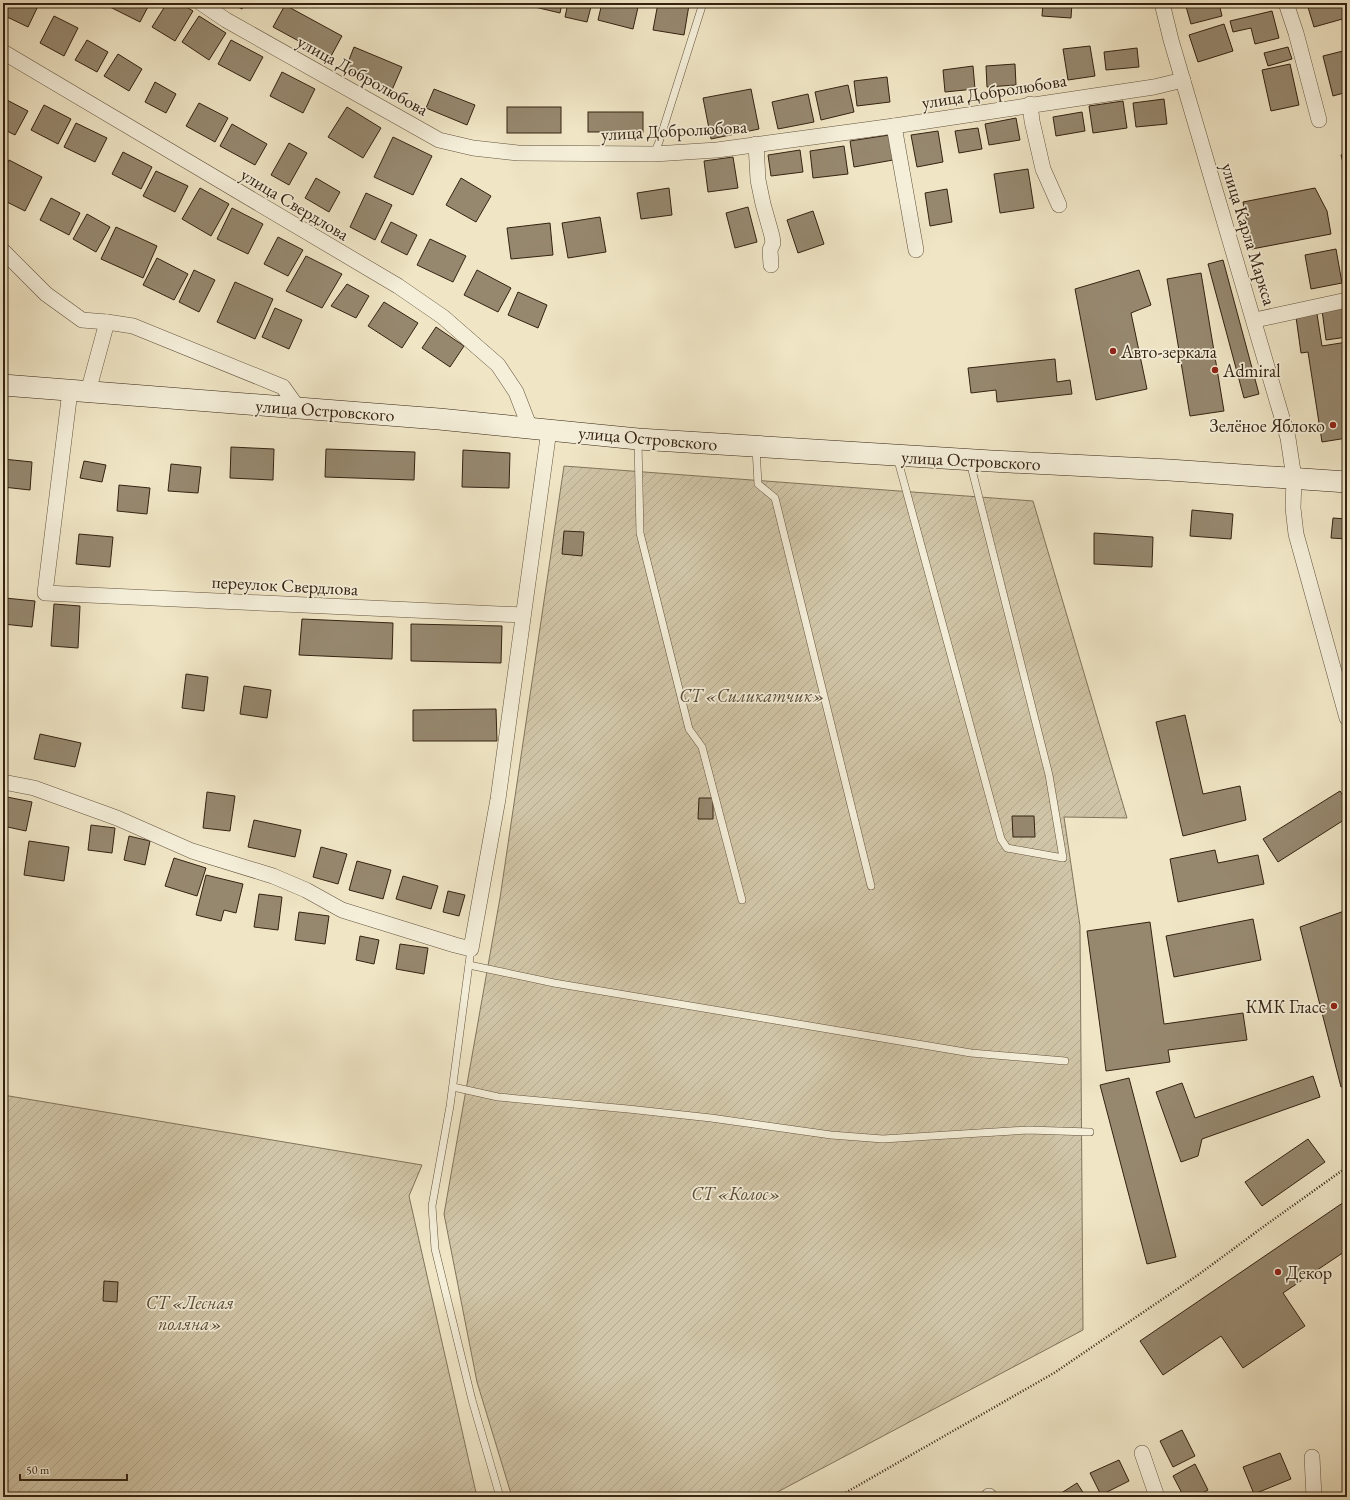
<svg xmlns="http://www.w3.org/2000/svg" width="1350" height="1500" font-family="'EB Garamond',serif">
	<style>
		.garden { fill: url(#garden-furrows); stroke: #82745c }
		.building { fill: #96886f; stroke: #342211 }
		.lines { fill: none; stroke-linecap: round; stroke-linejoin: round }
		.lane-casing { stroke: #63533e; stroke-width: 8 }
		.street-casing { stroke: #63533e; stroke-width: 16 }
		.secondary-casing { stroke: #342211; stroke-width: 22 }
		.path { stroke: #342211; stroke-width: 2.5; stroke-dasharray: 1 2; stroke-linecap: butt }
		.lane { stroke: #f5efda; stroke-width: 7 }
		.street { stroke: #f5efda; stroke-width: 15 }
		.secondary { stroke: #f5efda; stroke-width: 21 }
		.poi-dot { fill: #8f2418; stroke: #f5efda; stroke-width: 1.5 }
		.labels { text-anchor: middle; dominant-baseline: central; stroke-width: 3.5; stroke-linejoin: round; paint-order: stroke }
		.street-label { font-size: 18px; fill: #342211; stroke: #f5efda }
		.poi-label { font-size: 18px; fill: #342211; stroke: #f5efda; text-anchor: start }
		.park-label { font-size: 18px; font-style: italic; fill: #5b4b36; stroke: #f5efda }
	</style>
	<defs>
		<pattern id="garden-furrows" width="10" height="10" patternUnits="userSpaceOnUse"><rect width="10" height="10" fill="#d0c5a7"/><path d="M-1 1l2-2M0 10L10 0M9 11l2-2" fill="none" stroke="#b3a98f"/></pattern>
	</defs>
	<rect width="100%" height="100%" fill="#f0e6c6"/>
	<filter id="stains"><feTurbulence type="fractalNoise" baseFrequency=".005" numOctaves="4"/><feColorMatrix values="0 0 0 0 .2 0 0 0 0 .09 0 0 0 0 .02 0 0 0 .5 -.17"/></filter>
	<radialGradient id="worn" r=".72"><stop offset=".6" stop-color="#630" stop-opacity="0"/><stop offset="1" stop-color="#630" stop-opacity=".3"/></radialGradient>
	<g class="garden">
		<polygon points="564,466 1033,501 1127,818 1064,817 1080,926 1083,1330 768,1497 512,1497 477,1382 444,1214 500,898"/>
		<polygon points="3,1095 422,1165 409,1196 477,1497 3,1497"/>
	</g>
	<g class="building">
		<polygon points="3,3 37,3 39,4 28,27 3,15"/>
		<polygon points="110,3 150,3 140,22 108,6"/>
		<polygon points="167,3 180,3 193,11 175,41 152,27"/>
		<polygon points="231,3 245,3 242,9"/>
		<polygon points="522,3 562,3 560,13 522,4"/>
		<polygon points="568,3 592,3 587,22 565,17"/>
		<polygon points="602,3 639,3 633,29 598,20"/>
		<polygon points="658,3 677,3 689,5 684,35 653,30"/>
		<polygon points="1043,3 1072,3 1071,18 1042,16"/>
		<polygon points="1185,3 1219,3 1222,16 1191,24"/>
		<polygon points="1244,3 1259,3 1246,7"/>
		<polygon points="1311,3 1341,3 1346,18 1314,27 1307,4"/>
		<polygon points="285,5 342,36 330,58 273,27"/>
		<polygon points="1272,11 1279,38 1255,44 1251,28 1233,32 1230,21"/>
		<polygon points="54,16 78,28 64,56 40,43"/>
		<polygon points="199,16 226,33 209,60 182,42"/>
		<polygon points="1224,24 1233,51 1198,62 1189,35"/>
		<polygon points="87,40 108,52 97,72 75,60"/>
		<polygon points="231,40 263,57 250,81 218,64"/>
		<polygon points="1090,46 1095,76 1068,80 1063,49"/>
		<polygon points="354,47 402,67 392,90 345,70"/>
		<polygon points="1288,47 1292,59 1268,66 1264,53"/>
		<polygon points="1137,48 1139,67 1106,70 1104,52"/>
		<polygon points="1347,50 1347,92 1333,96 1323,56"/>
		<polygon points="118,54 142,69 129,91 104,76"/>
		<polygon points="1015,64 1016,85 987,87 986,66"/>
		<polygon points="1290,64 1299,105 1271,111 1262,70"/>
		<polygon points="973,66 975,89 945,92 943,70"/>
		<polygon points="282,72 315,89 303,113 270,96"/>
		<polygon points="887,77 890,102 857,106 854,81"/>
		<polygon points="155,82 176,94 166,113 145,102"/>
		<polygon points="848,85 854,112 821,120 815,92"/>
		<polygon points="434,89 475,105 467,125 426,108"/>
		<polygon points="751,89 759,129 711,139 703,98"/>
		<polygon points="808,94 814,122 778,129 772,102"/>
		<polygon points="3,98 28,111 15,135 3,129"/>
		<polygon points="1164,99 1167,124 1136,127 1133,103"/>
		<polygon points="1123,101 1127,128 1093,133 1089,106"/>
		<polygon points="199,103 228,118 215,142 186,126"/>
		<polygon points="44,105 71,119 58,144 31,130"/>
		<polygon points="347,107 381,128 363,158 328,137"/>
		<rect x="507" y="107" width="54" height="26"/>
		<rect x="588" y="112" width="55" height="20"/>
		<polygon points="1082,112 1085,131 1056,136 1053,117"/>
		<polygon points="1016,118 1020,140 989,145 985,124"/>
		<polygon points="76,123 107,138 95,162 64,147"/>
		<polygon points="232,124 267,144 255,165 220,146"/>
		<polygon points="978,128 982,149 959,153 955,131"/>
		<polygon points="938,131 943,162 917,167 911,135"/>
		<polygon points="889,135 893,160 854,167 850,141"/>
		<polygon points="393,137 432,156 413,195 374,177"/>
		<polygon points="289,143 307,153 289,185 271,175"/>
		<polygon points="844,146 848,174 813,178 810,151"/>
		<polygon points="800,150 803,172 771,176 768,155"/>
		<polygon points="123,152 152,167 141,189 112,174"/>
		<polygon points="1347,153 1347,178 1341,155"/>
		<polygon points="733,157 738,188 708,192 704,161"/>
		<polygon points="9,160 42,177 25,211 3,200 3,172"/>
		<polygon points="1028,169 1034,208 1000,213 994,174"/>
		<polygon points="156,171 188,186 175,212 143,196"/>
		<polygon points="316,178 340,192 329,212 305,198"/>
		<polygon points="461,178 491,196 476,222 446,205"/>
		<polygon points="200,188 229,204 211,236 182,219"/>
		<polygon points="669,188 672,215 641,219 637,193"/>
		<polygon points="1315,188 1327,211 1331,234 1252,249 1243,202"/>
		<polygon points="947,189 952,222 930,226 925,193"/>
		<polygon points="366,193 392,205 375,240 350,227"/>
		<polygon points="51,198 80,213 69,235 40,220"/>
		<polygon points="748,207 757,242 735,248 726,213"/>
		<polygon points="232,208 263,224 248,254 217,239"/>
		<polygon points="813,211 824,244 798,253 787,220"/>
		<polygon points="87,214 110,227 96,252 73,239"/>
		<polygon points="600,217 606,252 568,258 562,223"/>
		<polygon points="391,222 417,235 407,255 381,242"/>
		<polygon points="550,223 553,255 511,259 507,228"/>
		<polygon points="116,227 157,246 143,278 101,259"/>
		<polygon points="278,237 303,250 288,276 264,264"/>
		<polygon points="430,239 466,256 453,282 417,265"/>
		<polygon points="1336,249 1342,283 1311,289 1305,255"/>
		<polygon points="306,256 342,274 322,308 286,291"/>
		<polygon points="157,258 188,274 174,300 143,285"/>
		<polygon points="1223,260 1259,394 1244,398 1208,264"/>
		<polygon points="194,270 215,280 199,312 179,302"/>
		<polygon points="477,270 511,288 498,312 464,295"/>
		<polygon points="1139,270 1151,305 1131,313 1147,389 1096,400 1075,289"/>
		<polygon points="1201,273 1224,411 1190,416 1167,279"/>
		<polygon points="235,282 273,299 255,339 217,322"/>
		<polygon points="347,284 369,296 356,318 331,306"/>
		<polygon points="518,292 547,305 538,328 508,315"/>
		<polygon points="384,302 418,323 402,348 368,326"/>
		<polygon points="1347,306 1347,337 1326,340 1322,310"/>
		<polygon points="275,308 302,320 289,349 262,337"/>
		<polygon points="1317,314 1322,346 1347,342 1347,438 1322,442 1308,352 1301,353 1296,317"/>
		<polygon points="436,327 464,346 450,367 422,348"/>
		<polygon points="1055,359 1057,382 1070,380 1072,394 997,402 996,390 971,393 968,368"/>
		<polygon points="231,447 274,449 273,480 230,478"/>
		<polygon points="326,449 415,452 414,480 325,477"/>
		<polygon points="463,450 510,453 509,488 462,487"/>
		<polygon points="3,459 32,462 30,490 3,487"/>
		<polygon points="84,461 106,465 102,482 80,478"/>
		<polygon points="171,464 201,467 198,493 168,491"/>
		<polygon points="119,485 150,488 147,514 117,511"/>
		<polygon points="1192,510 1233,514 1231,539 1190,536"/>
		<polygon points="1333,518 1347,519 1347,539 1331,538"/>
		<polygon points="564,531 584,532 582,556 562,554"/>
		<polygon points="1094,533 1153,537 1152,567 1094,564"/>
		<polygon points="79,534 113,537 110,567 76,564"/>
		<polygon points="5,598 35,601 32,627 3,624"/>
		<polygon points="54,604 80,606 78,648 51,646"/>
		<polygon points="302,619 393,623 392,659 299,655"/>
		<polygon points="411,624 502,626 501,663 411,661"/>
		<polygon points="186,674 208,677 204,711 182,708"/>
		<polygon points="244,686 271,690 267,718 240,714"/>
		<polygon points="496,709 497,741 413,741 413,710"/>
		<polygon points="1185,715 1203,794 1240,786 1246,820 1183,836 1156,722"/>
		<polygon points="40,734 81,743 75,767 34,759"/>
		<polygon points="1340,791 1347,802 1347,818 1278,862 1263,839"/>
		<polygon points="207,792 235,796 230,831 203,828"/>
		<polygon points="7,797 32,802 26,831 3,826"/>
		<polygon points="699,798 713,798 713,819 698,819"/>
		<polygon points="1012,816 1034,816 1035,837 1013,837"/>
		<polygon points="254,820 301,830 295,857 248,847"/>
		<polygon points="91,825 115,828 112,853 88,850"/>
		<polygon points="129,836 150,841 145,865 124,860"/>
		<polygon points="29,841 69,847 64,881 24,875"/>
		<polygon points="321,847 347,854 338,884 313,877"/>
		<polygon points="1215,850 1218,863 1258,855 1264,884 1178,902 1170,859"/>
		<polygon points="174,858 206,868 197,896 165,886"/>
		<polygon points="357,861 391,870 383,899 349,890"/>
		<polygon points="206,875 243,884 236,913 224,910 221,921 196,915"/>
		<polygon points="403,876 438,886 431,909 396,899"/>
		<polygon points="448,891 465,895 459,916 443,912"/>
		<polygon points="259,894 282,897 278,930 254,927"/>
		<polygon points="1347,910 1347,1085 1341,1087 1300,927"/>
		<polygon points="299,912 329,916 325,944 295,940"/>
		<polygon points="1253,919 1261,960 1174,977 1166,936"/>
		<polygon points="1150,922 1164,1024 1243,1013 1247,1040 1168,1050 1170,1062 1106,1071 1087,931"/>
		<polygon points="360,936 379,940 374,964 356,960"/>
		<polygon points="400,944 428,948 424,974 396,969"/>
		<polygon points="1313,1076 1320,1097 1202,1139 1198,1156 1181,1162 1156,1092 1182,1083 1195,1118"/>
		<polygon points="1129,1078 1176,1257 1147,1264 1100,1085"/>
		<polygon points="1308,1139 1325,1162 1262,1206 1245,1182"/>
		<polygon points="1347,1200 1347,1250 1283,1293 1305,1326 1243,1368 1221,1336 1163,1375 1140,1341"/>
		<polygon points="104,1281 118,1282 117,1302 103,1301"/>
		<polygon points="1182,1430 1195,1456 1173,1467 1160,1441"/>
		<polygon points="1280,1453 1291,1479 1254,1494 1243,1467"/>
		<polygon points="1119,1460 1129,1481 1101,1495 1090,1473"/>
		<polygon points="1195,1464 1208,1490 1195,1497 1184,1497 1173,1476"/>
		<polygon points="1077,1483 1086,1497 1055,1497"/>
	</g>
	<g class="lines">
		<defs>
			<g id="lane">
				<polyline points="654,154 659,142 703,3"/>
				<polyline points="638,441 640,533 689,729 702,747 742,900"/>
				<polyline points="756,448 758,484 775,498 871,886"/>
				<polyline points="897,457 1001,839 1007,848 1063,858 1049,775 970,462"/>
				<polyline points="471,949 450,1106 432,1206 435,1249 472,1400 500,1497"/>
				<polyline points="469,965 554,983 971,1053 1065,1061"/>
				<polyline points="453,1087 498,1097 628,1109 711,1118 831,1135 883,1139 1028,1130 1090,1132"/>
			</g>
			<g id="street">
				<polyline points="201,3 226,20 439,140 473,148 518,153 654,154 717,150 894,126 1154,87 1183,80"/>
				<polyline points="1162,3 1171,40 1288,438 1294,478 1293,508 1296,534 1347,718"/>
				<polyline points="1286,3 1296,33 1319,120"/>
				<polyline points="3,52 398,286 443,317 498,365 516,392 530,428"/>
				<polyline points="1030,104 1032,121 1043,169 1059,205"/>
				<polyline points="894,126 916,250"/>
				<polyline points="756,144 758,180 763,204 772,236 773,243 770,250 771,265"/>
				<polyline points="3,251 46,294 82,320 107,322 133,326 283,387 298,408"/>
				<polyline points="1255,320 1347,300"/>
				<polyline points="70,391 45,593 523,615"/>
				<polyline points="88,392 107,322"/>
				<polyline points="3,782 34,788 117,818 192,851 273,876 306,890 342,910 455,945 471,949 498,799 549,430"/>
				<polyline points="1142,1453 1157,1497"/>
				<polyline points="1312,1457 1314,1497"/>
				<polyline points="989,1496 989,1497"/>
			</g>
			<polyline id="secondary" points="3,385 439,419 638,439 991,461 1169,470 1347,482"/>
		</defs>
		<use href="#lane" class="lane-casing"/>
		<use href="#street" class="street-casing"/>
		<use href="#secondary" class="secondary-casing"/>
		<polyline class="path" points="838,1497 1054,1373 1198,1275 1263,1227 1347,1167"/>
		<use href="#lane" class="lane"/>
		<use href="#street" class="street"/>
		<use href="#secondary" class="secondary"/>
	</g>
	<g class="poi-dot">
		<circle cx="1113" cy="351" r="4"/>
		<circle cx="1215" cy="370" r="4"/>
		<circle cx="1333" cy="425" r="4"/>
		<circle cx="1334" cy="1006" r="4"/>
		<circle cx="1278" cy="1272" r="4"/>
	</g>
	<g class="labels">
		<g class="street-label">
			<text transform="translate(363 75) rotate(29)">улица Добролюбова</text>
			<text transform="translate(994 91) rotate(-9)">улица Добролюбова</text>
			<text transform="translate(674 130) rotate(-3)">улица Добролюбова</text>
			<text transform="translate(295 204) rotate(31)">улица Свердлова</text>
			<text transform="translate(1249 234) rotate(73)">улица Карла Маркса</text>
			<text transform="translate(325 410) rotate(4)">улица Островского</text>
			<text transform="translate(648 438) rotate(5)">улица Островского</text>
			<text transform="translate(971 460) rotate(3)">улица Островского</text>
			<text transform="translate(285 585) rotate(3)">переулок Свердлова</text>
		</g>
		<g class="poi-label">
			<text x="1121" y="351">Авто-зеркала</text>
			<text x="1223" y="370">Admiral</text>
			<text x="1325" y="425" text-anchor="end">Зелёное Яблоко</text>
			<text x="1326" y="1006" text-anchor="end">КМК Гласс</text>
			<text x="1286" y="1272">Декор</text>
		</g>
		<g class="park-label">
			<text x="752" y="695">СТ «Силикатчик»</text>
			<text x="736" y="1193">СТ «Колос»</text>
			<text x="190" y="1302">СТ «Лесная<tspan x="190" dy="21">поляна»</tspan></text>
		</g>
	</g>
	<rect width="1350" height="1500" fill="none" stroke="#f0e6c6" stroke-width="16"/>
	<rect x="4" y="4" width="1342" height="1492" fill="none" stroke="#342211" stroke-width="2"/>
	<rect x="8" y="8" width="1334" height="1484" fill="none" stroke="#342211"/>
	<path d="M20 1474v6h107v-6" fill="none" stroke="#342211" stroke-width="2"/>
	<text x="26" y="1474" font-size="12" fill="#342211" stroke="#f5efda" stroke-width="3" paint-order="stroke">50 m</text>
	<rect width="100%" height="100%" filter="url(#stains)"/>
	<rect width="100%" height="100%" fill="url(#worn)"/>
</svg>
